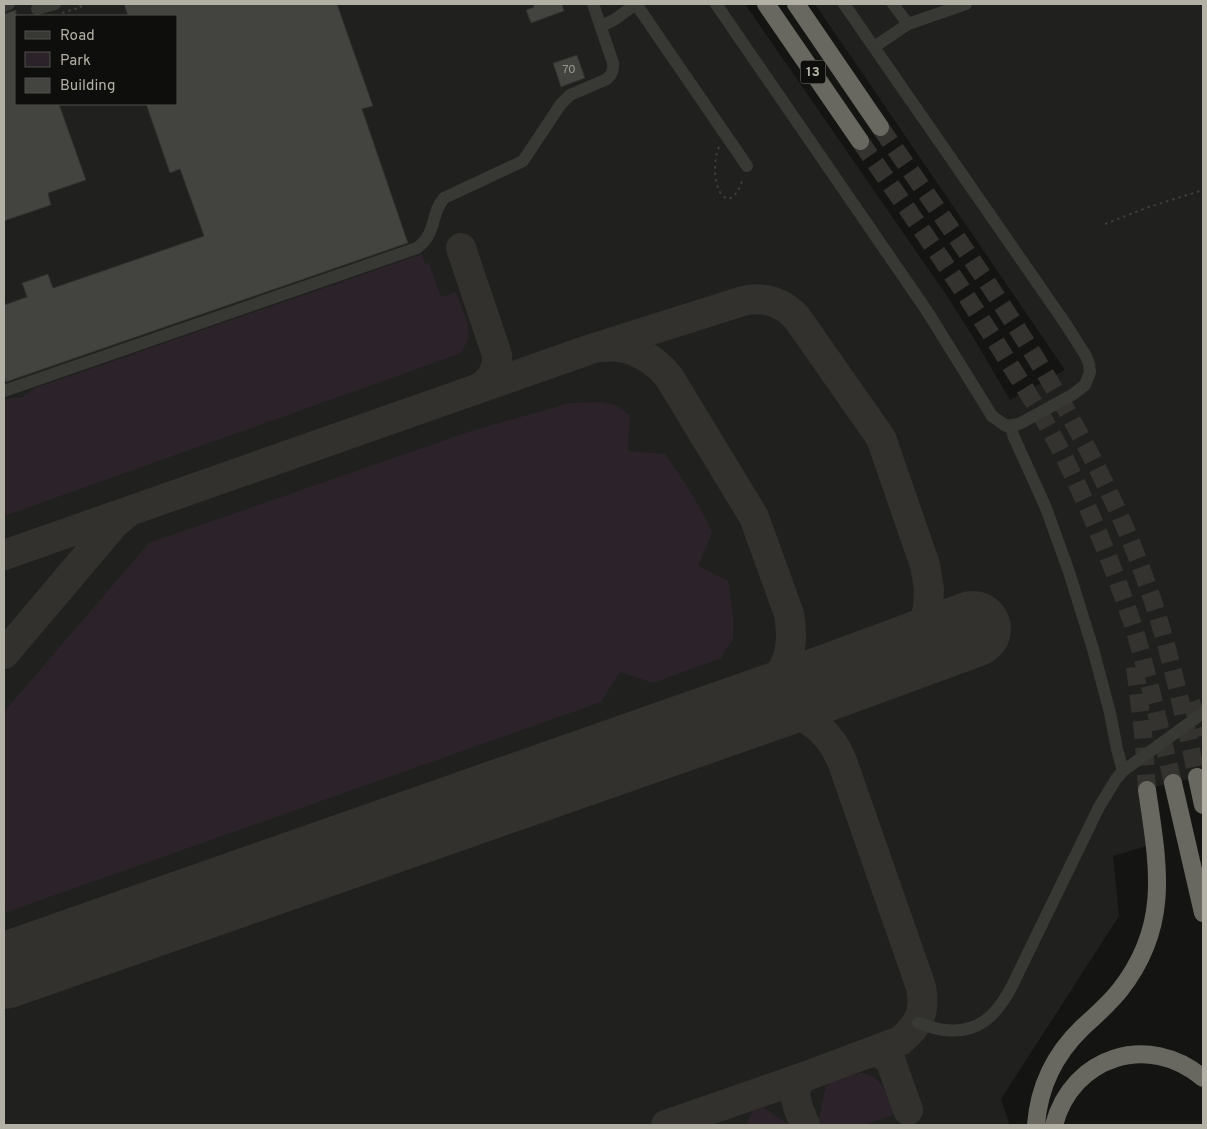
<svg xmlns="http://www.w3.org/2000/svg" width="1207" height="1129" font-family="Overpass,sans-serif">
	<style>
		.built { fill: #20211e; fill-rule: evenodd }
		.green { fill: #2b2329 }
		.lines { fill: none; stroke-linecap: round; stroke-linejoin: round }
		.taxiway { stroke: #32312e; stroke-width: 30 }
		.runway { stroke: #32312e; stroke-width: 76 }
		.building { fill: #43433f; stroke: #2f302d }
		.highway-tunnel { stroke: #34332f; stroke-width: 18; stroke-dasharray: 18 9; stroke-linecap: butt }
		.path { stroke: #3f3e3a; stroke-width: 2; stroke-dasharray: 2.5 4; stroke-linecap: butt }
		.minor { stroke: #383834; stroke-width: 12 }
		.highway { stroke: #696860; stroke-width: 18 }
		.labels { text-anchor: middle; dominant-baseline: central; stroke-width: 4; stroke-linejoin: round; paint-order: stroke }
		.number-label { font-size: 12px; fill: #97958c }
		.shield { fill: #0e0f0d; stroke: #828077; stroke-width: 1 }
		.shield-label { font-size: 14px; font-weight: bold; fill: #b3b0a5 }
	</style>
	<rect width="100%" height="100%" fill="#141412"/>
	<path class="built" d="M4,4h741l202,292 28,44 35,60 55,-30 -250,-366h388v772l-65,15 9,55 -34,10 6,60 -118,183 9,26h-1006zM16,16h160v88h-160z"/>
	<g class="green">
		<path d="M422,254l3,10 4,-1 12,34 15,-5c8,24 22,41 3,62l-455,162v-117l18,-2 13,-9z"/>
		<path d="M599,402l16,3 15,10 -2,36 37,3c18,26 35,50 47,79l-14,33 30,15 5,31v27l-12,19 -68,25 -33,-11 -19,30 -597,211v-201l145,-169 325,-113 96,-27z"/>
		<path d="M859,1073c17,1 24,11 30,26 2,6 4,10 4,16l-29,10h-45l-1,-3 8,-36h3l1,-5 24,-7 3,2z"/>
		<polygon points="762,1106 789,1125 746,1125 754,1108 758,1110"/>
	</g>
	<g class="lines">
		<g class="taxiway">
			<path d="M461,248l36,107c1,16 -7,28 -22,35"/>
			<path d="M603,347c26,-3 50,10 66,30l85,140 35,97c9,50 -12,76 -58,94"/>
			<path d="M4,555l584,-205 155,-49c20,-5 40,1 54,17l84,120 44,127 4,24 -1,19 -4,17 -7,11 -12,10 -47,24 -29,12"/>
			<polyline points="4,654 114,524 125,515"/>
			<path d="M630,752l19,-4 109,-37c39,-5 69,14 84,50l79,226c5,25 -2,38 -21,54l-96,36 -138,48"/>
			<polyline points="873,1052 883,1054 891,1062 908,1110"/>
			<path d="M804,1077c-17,12 -5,32 1,48"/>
		</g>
		<polyline class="runway" points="4,971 829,682 973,629"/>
	</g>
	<g class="building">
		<polygon points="124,4 337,4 373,106 362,109 408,243 6,382 4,376 4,305 27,297 22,283 48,274 53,288 204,236 180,169 170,173 146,104 176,104 176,16 128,16"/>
		<polygon points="533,4 562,4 564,11 531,23 526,10 534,7"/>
		<polygon points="16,10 16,104 59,104 86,180 48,193 51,205 4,221 4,14"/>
		<polygon points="577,55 585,78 561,87 553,63"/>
	</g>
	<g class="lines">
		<g class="highway-tunnel">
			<path d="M880,127c101,146 209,291 268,460 22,62 35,126 49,190"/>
			<path d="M860,141c50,72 101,144 147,219 21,33 42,66 59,101 26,53 48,108 67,164 16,52 27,105 40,158"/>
			<polyline points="1135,667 1143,732 1147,790"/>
			<polyline points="1191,702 1203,735"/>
		</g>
		<g class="path">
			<polyline points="62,13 81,7 79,4"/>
			<path d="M719,147c-6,12 -7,49 10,52 9,-5 11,-12 14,-21"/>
			<polyline points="1105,224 1146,208 1203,190"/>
		</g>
		<g class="minor">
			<polyline points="716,4 927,311 992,416 1006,426 1019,424 1072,395 1085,385 1090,372 1089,364 1086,356 1065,323 844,4"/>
			<polyline points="893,4 908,24"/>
			<polyline points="4,6 9,4"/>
			<polyline points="37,9 55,4"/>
			<polyline points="601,26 614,20 636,4 747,166"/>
			<polyline points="874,47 908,24 966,4"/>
			<path d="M4,391l413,-143c21,-16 13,-34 27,-50l79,-37 38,-57 9,-9 37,-16c5,-5 7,-9 6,-16l-20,-59"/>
			<polyline points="1011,426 1013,435 1046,508 1069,572 1093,649 1110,713 1117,749 1123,771"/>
			<path d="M918,1023c8,2 17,6 26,7 34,4 52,-14 67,-42l88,-181 17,-28 7,-8 80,-58"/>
		</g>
		<g class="highway">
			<polyline points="766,4 860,141"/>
			<polyline points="796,4 880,127"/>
			<polyline points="1197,777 1203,805"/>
			<polyline points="1173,783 1203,913"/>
			<path d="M1036,1125c3,-39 18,-70 46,-97 13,-12 27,-24 38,-38 51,-65 38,-125 27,-200"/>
			<path d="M1054,1125c18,-69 95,-93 149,-47"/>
		</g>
	</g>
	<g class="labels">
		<g class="number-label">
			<text x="569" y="70">70</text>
		</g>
		<rect class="shield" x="800.5" y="60.5" width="25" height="23" rx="4"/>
		<g class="shield-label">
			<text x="813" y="72">13</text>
		</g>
	</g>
	<rect width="1207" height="1129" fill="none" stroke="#b3b0a5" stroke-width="10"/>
	<rect x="15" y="15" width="162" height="90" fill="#0e0f0d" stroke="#504f4a"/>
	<rect x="25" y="31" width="25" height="8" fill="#383834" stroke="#504f4a"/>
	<text x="60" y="40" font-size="15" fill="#b3b0a5">Road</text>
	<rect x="25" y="52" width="25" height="15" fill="#2b2329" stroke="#504f4a"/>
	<text x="60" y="65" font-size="15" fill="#b3b0a5">Park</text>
	<rect x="25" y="78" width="25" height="15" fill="#43433f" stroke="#504f4a"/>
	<text x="60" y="90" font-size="15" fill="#b3b0a5">Building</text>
</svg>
